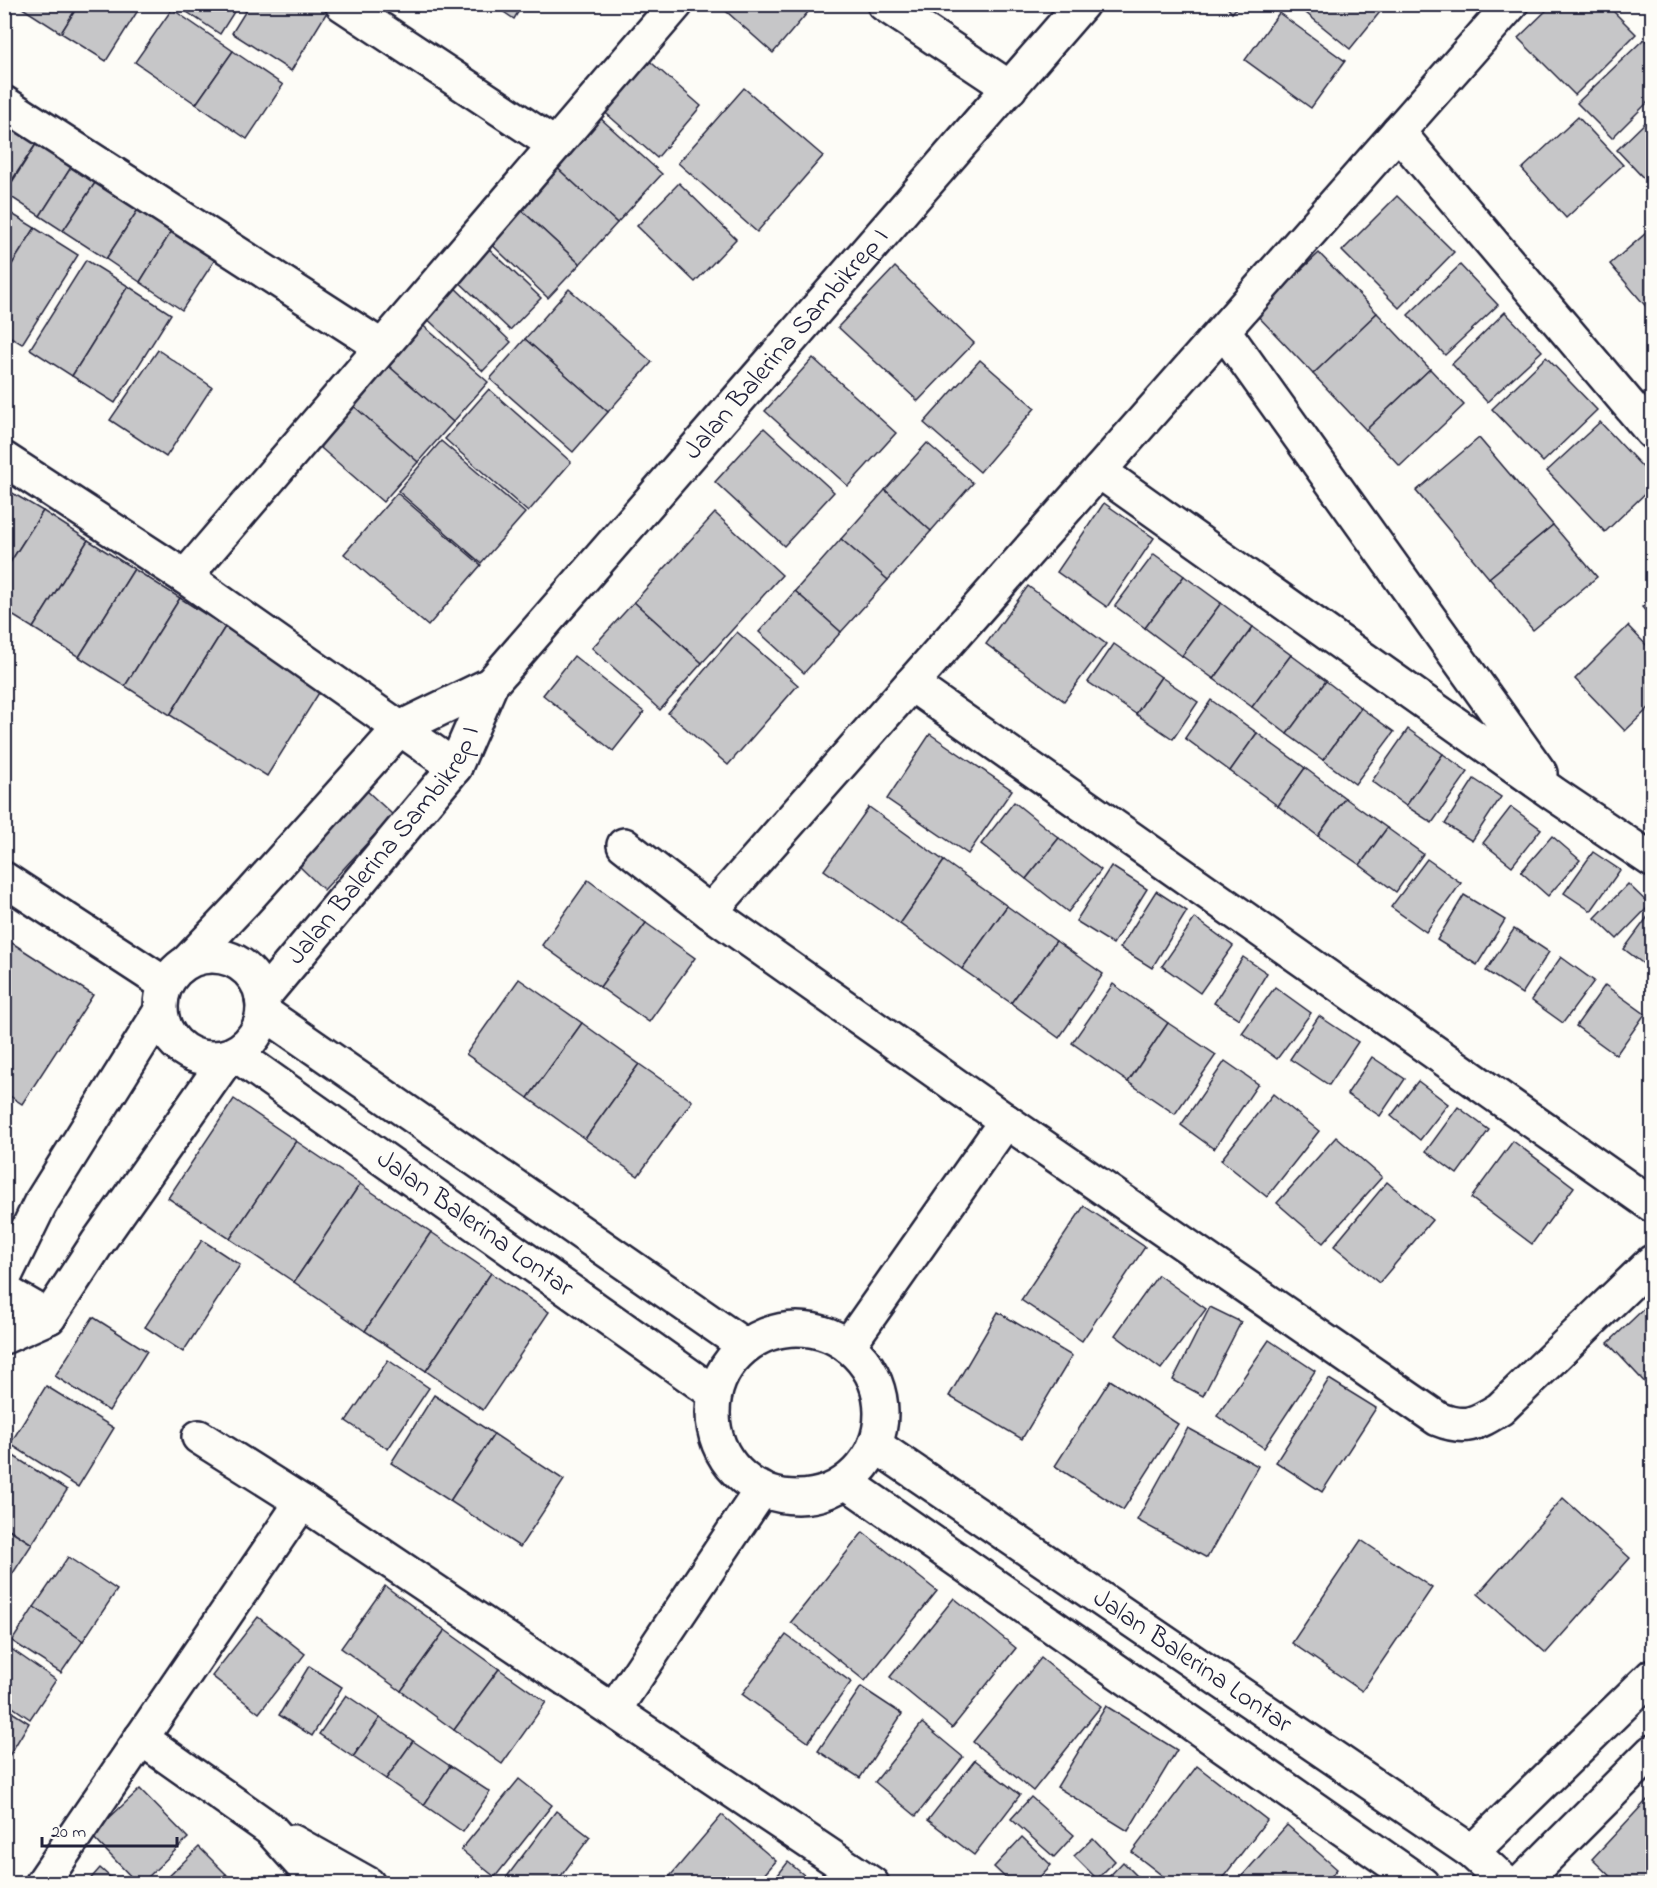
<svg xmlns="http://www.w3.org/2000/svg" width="1657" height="1888" font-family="'Indie Flower',sans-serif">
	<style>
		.building { fill: #c6c6c8; stroke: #22223b; stroke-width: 1.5 }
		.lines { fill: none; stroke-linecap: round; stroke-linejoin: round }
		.minor-casing { stroke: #22223b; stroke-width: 38 }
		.minor { stroke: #fdfcf7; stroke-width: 33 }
		.labels { text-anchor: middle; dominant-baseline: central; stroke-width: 4.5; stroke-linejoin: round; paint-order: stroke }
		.street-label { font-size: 27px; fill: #22223b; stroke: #fdfcf7 }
	</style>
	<rect width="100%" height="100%" fill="#fdfcf7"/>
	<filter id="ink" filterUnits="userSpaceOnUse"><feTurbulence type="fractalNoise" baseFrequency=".0167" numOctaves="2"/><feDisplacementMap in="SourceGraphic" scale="12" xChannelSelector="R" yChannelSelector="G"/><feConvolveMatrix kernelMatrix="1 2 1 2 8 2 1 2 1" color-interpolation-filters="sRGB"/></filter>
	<g filter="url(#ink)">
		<g class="building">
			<polygon points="16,4 79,4 61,33"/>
			<polygon points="79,4 142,4 106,61 61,33"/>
			<polygon points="175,4 239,4 220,34"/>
			<polygon points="250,4 332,4 291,71 232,33"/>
			<polygon points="492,4 523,4 514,19"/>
			<polygon points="718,4 815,4 773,53"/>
			<polygon points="1224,4 1240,4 1232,13"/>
			<polygon points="1295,4 1381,4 1384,7 1350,49"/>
			<polygon points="1553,4 1606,4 1636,34 1575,95 1518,38"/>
			<polygon points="172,9 233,51 196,104 135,62"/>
			<polygon points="1279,13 1345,61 1311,108 1245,60"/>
			<polygon points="1644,39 1652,47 1652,98 1612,138 1577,103"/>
			<polygon points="233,51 283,85 247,139 196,104"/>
			<polygon points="645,57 701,106 657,158 600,108"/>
			<polygon points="744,88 823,156 757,232 678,163"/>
			<polygon points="4,111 42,135 4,192"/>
			<polygon points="1652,116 1652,187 1617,150"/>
			<polygon points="599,117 662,174 617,223 554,165"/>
			<polygon points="1578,117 1623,165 1566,218 1522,169"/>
			<polygon points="42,135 77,158 40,216 5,193"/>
			<polygon points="77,158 101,174 63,231 40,216"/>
			<polygon points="554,165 617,223 580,264 517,206"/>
			<polygon points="101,174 143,202 106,259 63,231"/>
			<polygon points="679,183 736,239 695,282 637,226"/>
			<polygon points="1397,196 1454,252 1399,308 1342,251"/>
			<polygon points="143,202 176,224 140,282 106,259"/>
			<polygon points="517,206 580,264 548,298 486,239"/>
			<polygon points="4,209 35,228 4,277"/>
			<polygon points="176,224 220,252 182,310 140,282"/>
			<polygon points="35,228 78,255 22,344 4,333 4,277"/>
			<polygon points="1652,228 1652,305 1648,309 1610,264"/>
			<polygon points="484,244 541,298 510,330 453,276"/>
			<polygon points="1319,253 1377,313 1313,374 1255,313"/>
			<polygon points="86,260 128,286 72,376 30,349"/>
			<polygon points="1460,265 1498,305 1445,355 1408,315"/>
			<polygon points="895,267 974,343 918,401 838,327"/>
			<polygon points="450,283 511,342 483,371 421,313"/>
			<polygon points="128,286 171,314 115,403 72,376"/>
			<polygon points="569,289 652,362 608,412 525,339"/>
			<polygon points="1505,312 1542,351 1487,402 1452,364"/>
			<polygon points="1377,313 1430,369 1366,430 1313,374"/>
			<polygon points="419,322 488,382 453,422 384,362"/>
			<polygon points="525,339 608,412 573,452 490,379"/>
			<polygon points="158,350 212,387 166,457 110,420"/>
			<polygon points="1546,357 1597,410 1543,462 1492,409"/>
			<polygon points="813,358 896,433 848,486 765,411"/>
			<polygon points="980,360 1035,408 980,472 924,423"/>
			<polygon points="384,362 453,422 418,462 349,402"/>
			<polygon points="1430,369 1464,405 1400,466 1366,430"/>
			<polygon points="489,389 571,462 528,512 445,439"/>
			<polygon points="349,402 418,462 383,502 314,442"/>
			<polygon points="1600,422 1652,477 1652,487 1605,532 1547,471"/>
			<polygon points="764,428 834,492 784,546 715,482"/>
			<polygon points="1479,438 1553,525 1489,578 1416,491"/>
			<polygon points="441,441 525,513 481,563 398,491"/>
			<polygon points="927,443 973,483 931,531 885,490"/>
			<polygon points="4,488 43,511 4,572"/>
			<polygon points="885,490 931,531 888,580 841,539"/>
			<polygon points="397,493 481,565 428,626 344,554"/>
			<polygon points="1104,503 1154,538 1107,607 1057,572"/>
			<polygon points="43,511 88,540 33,628 4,610 4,572"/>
			<polygon points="715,513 782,575 702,663 634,602"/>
			<polygon points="1553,525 1597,577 1533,630 1489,578"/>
			<polygon points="841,539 888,580 841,632 795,591"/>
			<polygon points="88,540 134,569 79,657 33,628"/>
			<polygon points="1154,554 1184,576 1145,628 1115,606"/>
			<polygon points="134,569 180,598 125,686 79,657"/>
			<polygon points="1184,576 1221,603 1182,656 1145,628"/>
			<polygon points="1028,586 1106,644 1064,701 986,644"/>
			<polygon points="795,591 841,632 804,673 759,632"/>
			<polygon points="180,598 225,627 170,715 125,686"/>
			<polygon points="1652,598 1652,618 1642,607"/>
			<polygon points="634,602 702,663 660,710 592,648"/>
			<polygon points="1221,603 1253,627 1214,679 1182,656"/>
			<polygon points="1628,626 1652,651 1652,705 1625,731 1575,679"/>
			<polygon points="225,627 322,688 267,776 170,715"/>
			<polygon points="1253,627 1291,655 1252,707 1214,679"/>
			<polygon points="737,632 798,685 728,765 668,713"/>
			<polygon points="1114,644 1161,677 1136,714 1088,682"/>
			<polygon points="1291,655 1326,681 1287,734 1252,707"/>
			<polygon points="574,656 644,712 613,751 543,695"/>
			<polygon points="1161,677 1198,702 1173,739 1136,714"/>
			<polygon points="1326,681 1361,708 1323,760 1287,734"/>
			<polygon points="1211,700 1257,733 1230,771 1185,738"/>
			<polygon points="1361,708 1394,732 1355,784 1323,760"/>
			<polygon points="1408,729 1443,754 1406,806 1372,781"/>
			<polygon points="1257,733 1305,768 1278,806 1230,771"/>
			<polygon points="930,734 1012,790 968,854 887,799"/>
			<polygon points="1443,754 1468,772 1432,823 1406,806"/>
			<polygon points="1305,768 1345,798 1318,836 1278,806"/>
			<polygon points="1474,779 1501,797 1472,841 1445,824"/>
			<polygon points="366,790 393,815 324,890 298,865"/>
			<polygon points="1345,798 1387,828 1360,865 1318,836"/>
			<polygon points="1014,802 1059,838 1026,879 981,844"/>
			<polygon points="869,807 944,861 900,924 824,870"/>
			<polygon points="1511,807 1541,829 1512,866 1483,843"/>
			<polygon points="1387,828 1423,854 1396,892 1360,865"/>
			<polygon points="1552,836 1580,860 1548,896 1521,872"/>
			<polygon points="1059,838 1101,870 1068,912 1026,879"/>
			<polygon points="1593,852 1620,870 1591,911 1564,893"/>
			<polygon points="1427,859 1461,883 1426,932 1391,907"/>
			<polygon points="944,861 1007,906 962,969 900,924"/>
			<polygon points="1111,866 1147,889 1113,944 1076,921"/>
			<polygon points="588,880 646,923 600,987 542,945"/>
			<polygon points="1628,884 1650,905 1617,939 1595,918"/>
			<polygon points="1156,891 1187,911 1152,968 1120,948"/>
			<polygon points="1464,895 1505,920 1477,965 1437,940"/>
			<polygon points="1007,906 1056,941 1011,1003 962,969"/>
			<polygon points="1652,911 1652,954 1645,965 1624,949"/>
			<polygon points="1195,918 1233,946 1200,993 1162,966"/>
			<polygon points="646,923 695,958 649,1022 600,987"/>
			<polygon points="1514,929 1549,952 1522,994 1486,971"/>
			<polygon points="9,941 93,995 22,1104 4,1092 4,949"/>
			<polygon points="1056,941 1103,974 1059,1038 1011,1003"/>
			<polygon points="1243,957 1267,973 1239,1019 1214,1003"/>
			<polygon points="1561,957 1594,981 1563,1023 1531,1000"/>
			<polygon points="519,979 582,1023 528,1098 466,1054"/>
			<polygon points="1113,984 1168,1023 1128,1082 1072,1043"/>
			<polygon points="1605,985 1645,1014 1616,1055 1576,1026"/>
			<polygon points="1275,987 1311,1013 1277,1059 1242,1033"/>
			<polygon points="1319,1016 1358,1042 1329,1085 1290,1059"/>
			<polygon points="582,1023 639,1064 585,1139 528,1098"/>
			<polygon points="1168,1023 1216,1055 1175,1114 1128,1082"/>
			<polygon points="1372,1057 1405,1079 1380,1116 1347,1094"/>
			<polygon points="1225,1061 1258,1084 1214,1149 1181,1125"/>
			<polygon points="639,1064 692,1101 638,1176 585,1139"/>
			<polygon points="1418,1081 1448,1104 1420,1140 1391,1116"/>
			<polygon points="1273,1094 1319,1131 1267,1197 1221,1160"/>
			<polygon points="234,1099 296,1141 230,1239 168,1198"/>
			<polygon points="1458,1107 1489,1130 1457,1174 1426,1151"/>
			<polygon points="1336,1137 1382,1177 1323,1243 1277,1203"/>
			<polygon points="296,1141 360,1184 294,1282 230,1239"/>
			<polygon points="1513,1141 1574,1187 1532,1244 1471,1198"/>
			<polygon points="1387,1182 1432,1220 1379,1283 1334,1246"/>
			<polygon points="360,1184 431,1232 365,1331 294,1282"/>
			<polygon points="1084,1206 1145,1247 1082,1341 1021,1300"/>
			<polygon points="431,1232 491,1273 426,1371 365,1331"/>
			<polygon points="202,1240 240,1265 183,1352 145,1327"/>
			<polygon points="491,1273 549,1312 483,1410 426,1371"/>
			<polygon points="1158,1275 1206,1309 1161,1369 1115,1335"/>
			<polygon points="1652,1301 1652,1390 1608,1343"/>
			<polygon points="1210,1307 1241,1322 1203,1396 1173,1380"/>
			<polygon points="998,1312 1072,1356 1022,1439 949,1396"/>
			<polygon points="93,1317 147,1351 109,1411 55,1376"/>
			<polygon points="1269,1340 1315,1371 1264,1448 1217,1416"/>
			<polygon points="388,1360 429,1388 388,1449 346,1421"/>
			<polygon points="1329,1379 1376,1408 1322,1492 1276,1462"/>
			<polygon points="1110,1380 1178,1424 1123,1510 1055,1466"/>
			<polygon points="46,1386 114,1428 78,1487 10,1444"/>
			<polygon points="434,1395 494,1434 450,1501 391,1463"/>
			<polygon points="1188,1428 1258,1466 1207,1558 1137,1520"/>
			<polygon points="494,1434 564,1480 520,1547 450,1501"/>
			<polygon points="4,1450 67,1490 32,1544 4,1526"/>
			<polygon points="1563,1498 1630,1558 1546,1653 1478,1594"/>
			<polygon points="4,1526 32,1544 4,1587"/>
			<polygon points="863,1532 937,1591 865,1681 791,1622"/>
			<polygon points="1361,1540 1432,1588 1362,1691 1292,1643"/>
			<polygon points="68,1557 117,1590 83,1641 34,1607"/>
			<polygon points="385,1586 445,1630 401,1691 341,1648"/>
			<polygon points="954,1598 1016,1648 952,1728 890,1677"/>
			<polygon points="34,1607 83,1641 61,1673 12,1641"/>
			<polygon points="258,1617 305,1654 259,1713 212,1676"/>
			<polygon points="445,1630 499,1669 454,1730 401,1691"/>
			<polygon points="786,1635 851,1682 808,1742 742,1694"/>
			<polygon points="4,1644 56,1680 30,1719 4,1701"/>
			<polygon points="1041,1658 1101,1706 1033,1791 973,1742"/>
			<polygon points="309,1666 342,1687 312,1736 279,1715"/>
			<polygon points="499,1669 546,1702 502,1764 454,1730"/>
			<polygon points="861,1687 902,1714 860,1778 818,1751"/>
			<polygon points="346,1695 380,1718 353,1757 319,1734"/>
			<polygon points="1106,1706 1177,1750 1128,1831 1057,1787"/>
			<polygon points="4,1707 29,1723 6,1761 4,1760"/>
			<polygon points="380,1718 413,1741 386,1779 353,1757"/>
			<polygon points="922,1723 963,1757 916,1816 875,1782"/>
			<polygon points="413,1741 450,1766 424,1805 386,1779"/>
			<polygon points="975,1760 1020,1795 974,1855 928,1820"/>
			<polygon points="450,1766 490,1792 463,1832 424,1805"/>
			<polygon points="1197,1766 1267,1820 1218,1884 1173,1884 1132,1852"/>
			<polygon points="519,1779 552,1805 495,1877 461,1850"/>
			<polygon points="140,1789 188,1838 141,1884 138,1884 91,1835"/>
			<polygon points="1031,1797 1074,1835 1054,1857 1011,1819"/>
			<polygon points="1647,1800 1652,1805 1652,1884 1618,1884 1592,1859"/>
			<polygon points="556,1811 590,1837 555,1884 505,1884 503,1882"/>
			<polygon points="722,1815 776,1861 756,1884 666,1884 665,1882"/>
			<polygon points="1287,1825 1337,1869 1325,1884 1235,1884"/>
			<polygon points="1022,1837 1051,1865 1033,1884 1012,1884 994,1867"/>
			<polygon points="1093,1838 1115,1861 1097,1879 1074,1856"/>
			<polygon points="199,1847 226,1874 217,1884 161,1884"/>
			<polygon points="788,1862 815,1884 771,1884"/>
			<polygon points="1123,1862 1145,1884 1102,1884"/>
			<polygon points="100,1868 118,1884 86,1884"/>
			<polygon points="226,1874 235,1884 217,1884"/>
		</g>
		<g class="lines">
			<defs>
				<g id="minor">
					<polyline points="342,4 555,145"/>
					<polyline points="884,4 1010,88"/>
					<polyline points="4,103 382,347"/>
					<polyline points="1398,132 1652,432"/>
					<polyline points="1224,331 1540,773"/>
					<polyline points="4,459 185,577 455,767"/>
					<polyline points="1099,471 1554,794 1652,860"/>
					<polyline points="185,577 676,4"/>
					<polyline points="911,684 1652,1205"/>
					<path d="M624,845l86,67 296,209 432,298c27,11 38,5 62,-10l152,-147"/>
					<polyline points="4,879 165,984"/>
					<polyline points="710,912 1511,4"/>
					<circle cx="212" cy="1007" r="51"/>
					<polyline points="188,961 244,902 400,728 491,684"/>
					<path id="s1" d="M262,998l193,-231 36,-83 591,-680"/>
					<polyline points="263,1012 745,1346"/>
					<path id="s2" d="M235,1054l479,339"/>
					<polyline points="4,1278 40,1204 160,1012"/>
					<polyline points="4,1291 49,1317"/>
					<circle cx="797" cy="1413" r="84"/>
					<polyline points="4,1337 49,1317 98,1242 228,1057"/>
					<polyline points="848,1346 1006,1121"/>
					<polyline points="199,1437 302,1502 872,1884"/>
					<path id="s3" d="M875,1445l597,407 35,32"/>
					<polyline points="846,1482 1422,1884"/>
					<polyline points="614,1710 762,1489"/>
					<polyline points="141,1738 270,1829 319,1884"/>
					<polyline points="293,1842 368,1884"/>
					<polyline points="1472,1852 1652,1676"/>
					<polyline points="42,1884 302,1502"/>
					<polyline points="1520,1884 1652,1752"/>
				</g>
			</defs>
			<use href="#minor" class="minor-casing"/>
			<use href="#minor" class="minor"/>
		</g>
	</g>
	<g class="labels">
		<g class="street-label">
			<text stroke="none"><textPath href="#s1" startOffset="842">Jalan Balerina Sambikrep I</textPath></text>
			<text stroke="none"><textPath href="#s1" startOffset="196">Jalan Balerina Sambikrep I</textPath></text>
			<text stroke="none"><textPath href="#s2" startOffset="294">Jalan Balerina Lontar</textPath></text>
			<text stroke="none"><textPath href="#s3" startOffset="384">Jalan Balerina Lontar</textPath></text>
		</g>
	</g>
	<rect width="1657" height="1888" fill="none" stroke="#fdfcf7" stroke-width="24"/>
	<rect x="12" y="12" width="1633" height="1864" fill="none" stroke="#22223b" stroke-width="2" filter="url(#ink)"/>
	<path d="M42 1837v9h135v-9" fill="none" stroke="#22223b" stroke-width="3"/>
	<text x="51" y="1837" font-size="18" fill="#22223b" stroke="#fdfcf7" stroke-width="4.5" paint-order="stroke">20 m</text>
</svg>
